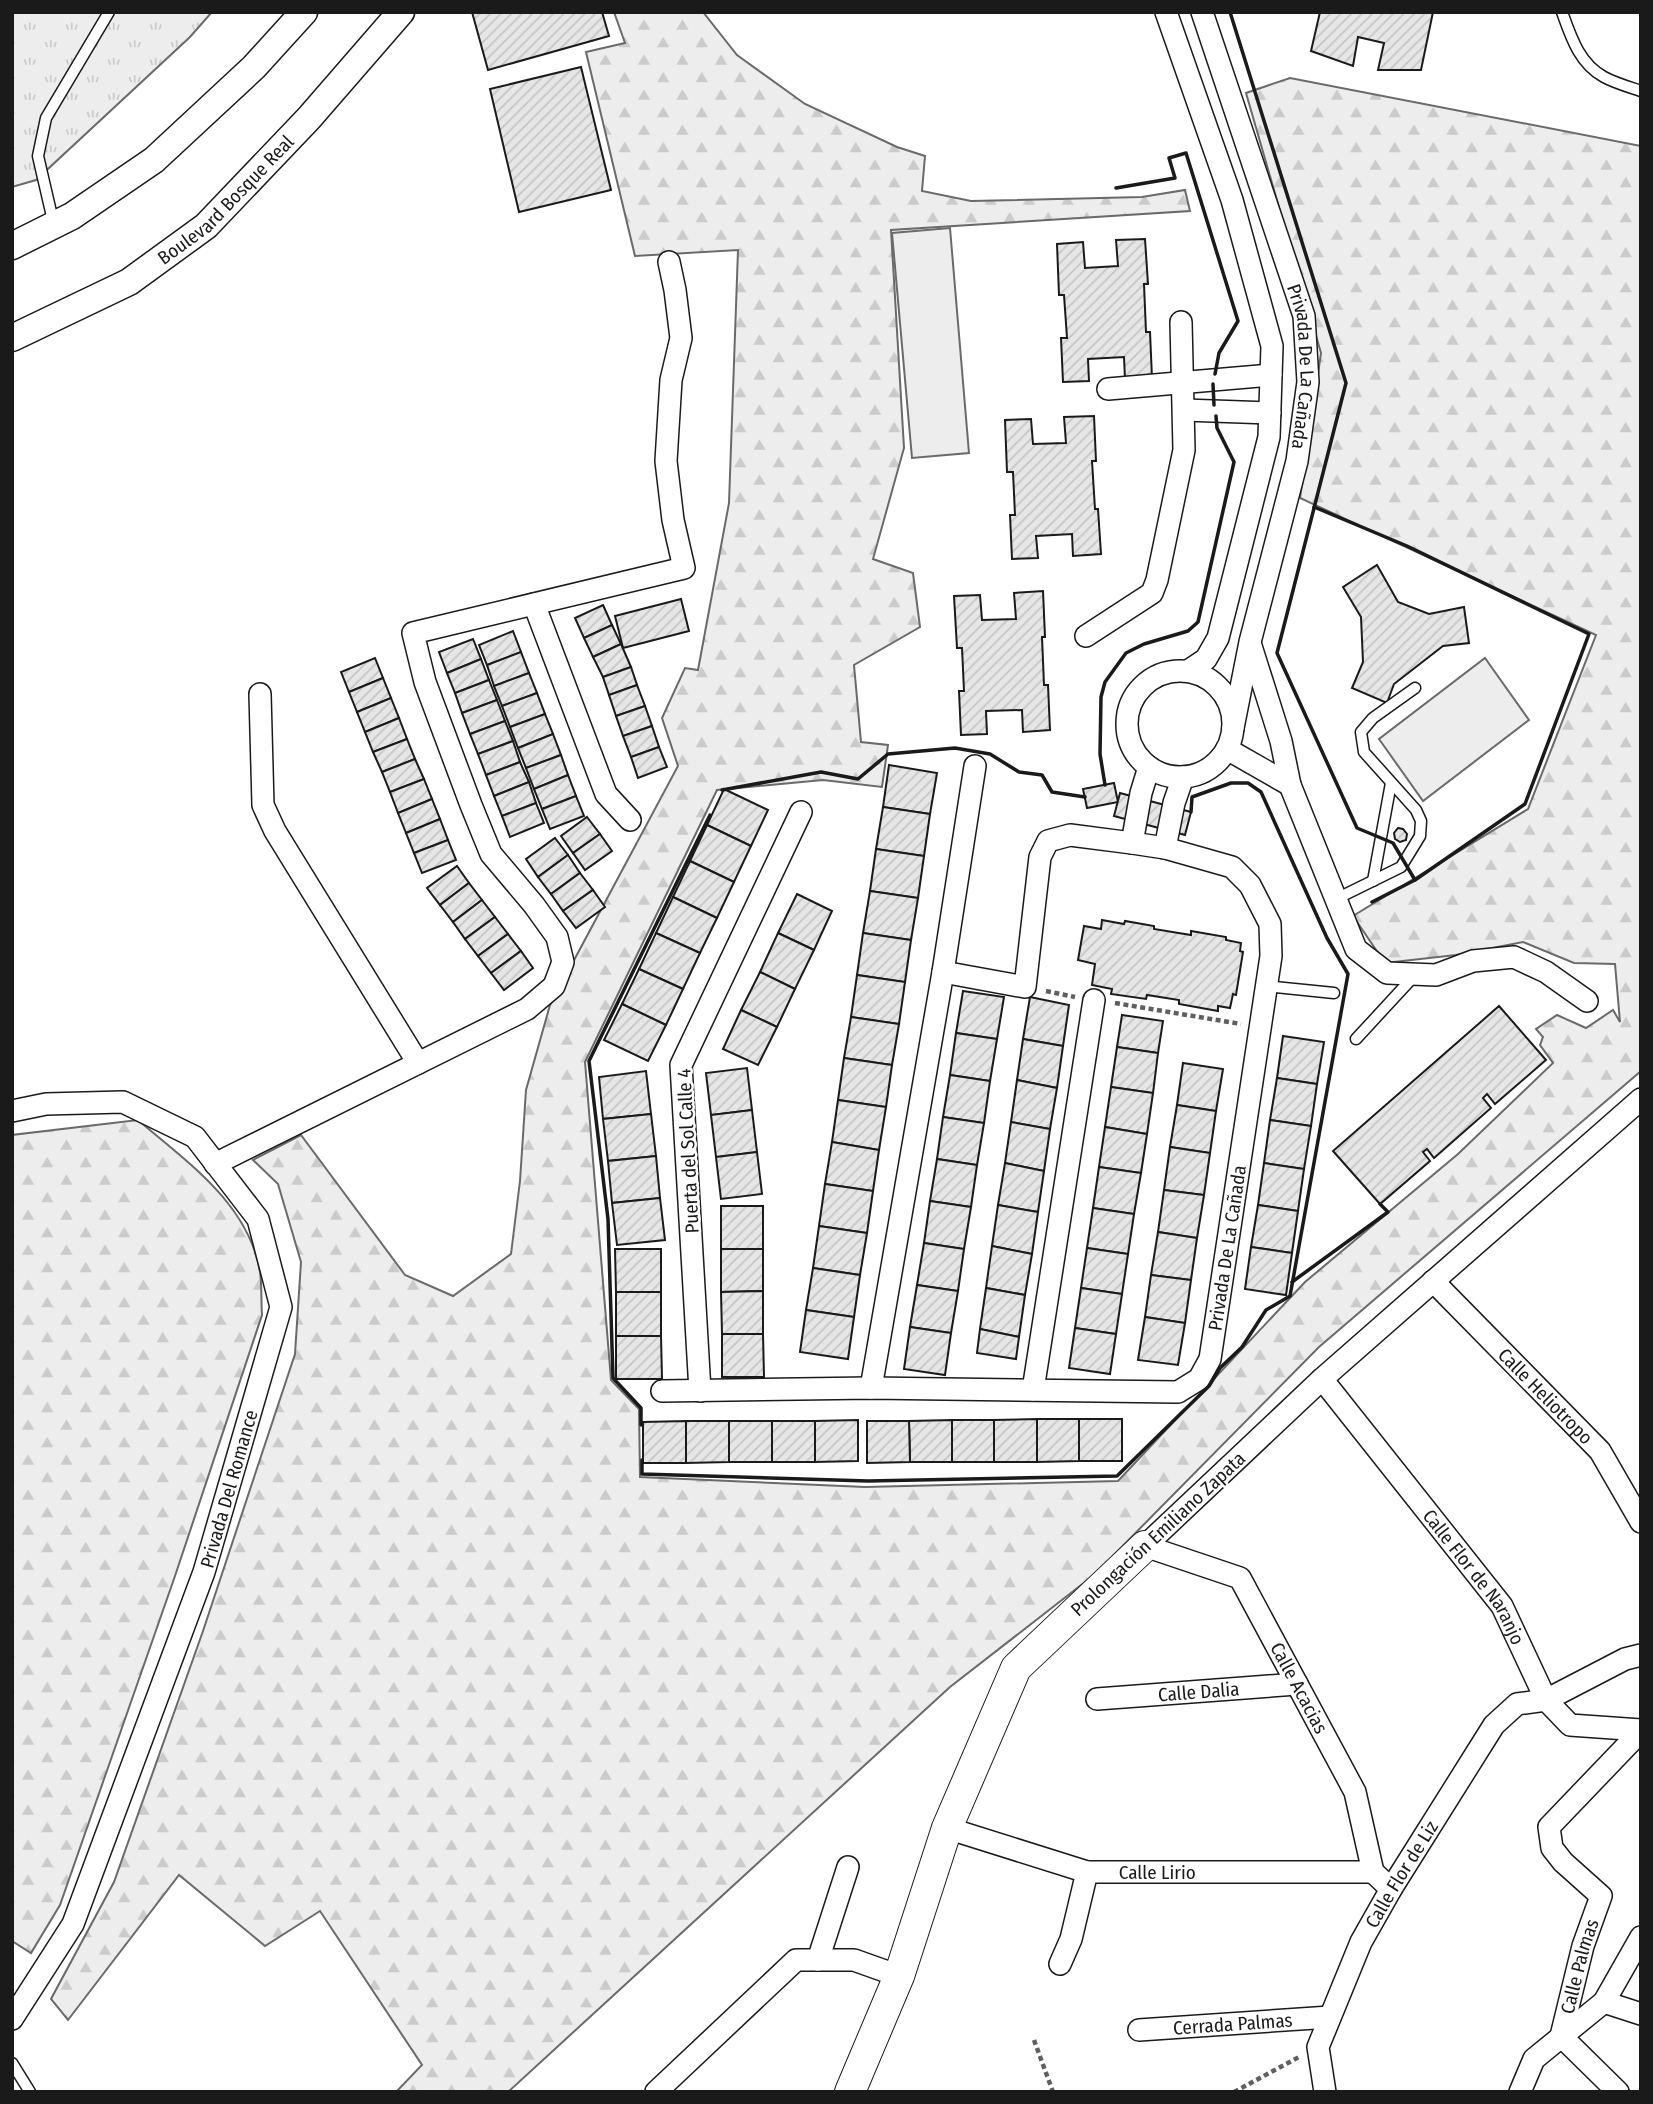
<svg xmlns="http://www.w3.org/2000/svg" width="1653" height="2104" font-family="'Fira Sans Condensed',sans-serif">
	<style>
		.grass { fill: url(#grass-tufts); stroke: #6a6a6a; stroke-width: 2 }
		.forest { fill: url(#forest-firs); stroke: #6a6a6a; stroke-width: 2 }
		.built { fill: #ededed; stroke: #6a6a6a; stroke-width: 2 }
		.building { fill: url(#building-hatch); stroke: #1a1a1a; stroke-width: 2 }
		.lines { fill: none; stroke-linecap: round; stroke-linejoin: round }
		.service-casing { stroke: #1a1a1a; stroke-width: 13 }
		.minor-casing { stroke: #1a1a1a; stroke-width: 24 }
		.tertiary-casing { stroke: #1a1a1a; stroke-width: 29 }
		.secondary-casing { stroke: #1a1a1a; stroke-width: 32 }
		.path { stroke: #5f5f5f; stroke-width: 4.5; stroke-dasharray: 5 3.5; stroke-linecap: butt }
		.service { stroke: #fff; stroke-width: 10 }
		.minor { stroke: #fff; stroke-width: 21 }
		.tertiary { stroke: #fff; stroke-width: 26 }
		.secondary { stroke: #fff; stroke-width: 30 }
		.wall { stroke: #1a1a1a; stroke-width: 3.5 }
		.labels { text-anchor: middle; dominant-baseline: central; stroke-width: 5; stroke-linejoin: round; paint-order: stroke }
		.street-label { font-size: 19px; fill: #1a1a1a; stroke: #fff }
	</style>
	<defs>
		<pattern id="grass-tufts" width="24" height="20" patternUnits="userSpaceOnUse" patternTransform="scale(1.75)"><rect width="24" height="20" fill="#ededed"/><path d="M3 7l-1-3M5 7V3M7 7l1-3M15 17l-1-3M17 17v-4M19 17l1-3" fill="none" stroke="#cbcbcb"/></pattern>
		<pattern id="forest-firs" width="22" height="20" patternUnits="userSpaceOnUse" patternTransform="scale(1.75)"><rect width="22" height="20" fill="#ededed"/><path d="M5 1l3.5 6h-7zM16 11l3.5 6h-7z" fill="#cbcbcb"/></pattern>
		<pattern id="building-hatch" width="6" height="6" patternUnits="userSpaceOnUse" patternTransform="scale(1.75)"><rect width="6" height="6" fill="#e6e6e6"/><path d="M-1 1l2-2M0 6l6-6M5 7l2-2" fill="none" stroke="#c5c5c5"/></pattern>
	</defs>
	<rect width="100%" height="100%" fill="#fff"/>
	<polygon class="grass" points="12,12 212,12 190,37 36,180 12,187"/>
	<g class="forest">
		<polygon points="614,12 703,12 737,55 805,104 897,147 925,156 922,191 971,201 1142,197 1185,190 1190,211 891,230 904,448 873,559 913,573 920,627 854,665 861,742 888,745 882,787 823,780 717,790 585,1062 611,1380 639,1409 640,1477 865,1487 1118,1481 1305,1282 1458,1154 1553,1063 1540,1045 1543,1037 1536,1029 1557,1015 1586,1028 1613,1010 1620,1022 1615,964 1574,963 1523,942 1456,955 1385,963 1353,916 1528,809 1596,635 1300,498 1321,353 1246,93 1290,78 1641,146 1641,1071 1319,1347 1094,1575 950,1687 508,2092 396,2092 422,2065 320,1911 265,1946 179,1875 68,2020 51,1999 114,1882 203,1631 295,1354 301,1262 278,1184 253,1160 301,1135 405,1275 453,1296 511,1254 520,1181 526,1090 550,1005 678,766 662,718 685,668 698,670 729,503 738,250 635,256 586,52 625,43"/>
		<path d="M138,1120c49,42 111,84 122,152 2,14 1,29 2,43l-87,261 -115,329 -29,48 -19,-12v-806z"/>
	</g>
	<g class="built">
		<polygon points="950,228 969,453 912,458 892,233"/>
		<polygon points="1485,658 1529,720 1423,801 1379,739"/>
	</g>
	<g class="building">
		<polygon points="472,12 602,12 609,36 488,70"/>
		<polygon points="1320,12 1433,12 1421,70 1378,70 1384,43 1358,37 1353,66 1311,51"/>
		<polygon points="581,67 611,190 519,212 490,89"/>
		<polygon points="1145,239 1148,284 1144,284 1146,332 1150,332 1152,378 1125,379 1124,357 1088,359 1089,381 1063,382 1061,338 1067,338 1064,295 1059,295 1057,244 1083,242 1085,268 1118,266 1116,240"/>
		<polygon points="1094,416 1096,461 1092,461 1095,509 1098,509 1101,554 1073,556 1072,534 1036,536 1038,558 1012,559 1010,515 1015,515 1013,472 1007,472 1005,420 1031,419 1033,444 1066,443 1064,417"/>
		<polygon points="1377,565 1398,602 1429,614 1464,607 1469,643 1443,646 1394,684 1387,703 1352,688 1363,662 1361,617 1343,587"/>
		<polygon points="1043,591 1045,637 1042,637 1044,685 1048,685 1050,730 1023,732 1022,710 986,711 987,734 961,735 959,691 964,691 962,648 957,648 954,596 980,595 982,620 1016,619 1014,593"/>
		<polygon points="681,599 689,631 623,648 615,616"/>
		<polygon points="603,605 612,625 584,638 575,618"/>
		<polygon points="612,625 621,644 593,657 584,638"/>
		<polygon points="513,631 521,652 487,665 479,645"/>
		<polygon points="473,639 481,659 447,673 439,652"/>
		<polygon points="621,644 631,667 603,677 593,657"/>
		<polygon points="521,652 529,673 494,686 487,665"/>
		<polygon points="375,658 383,678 349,692 341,672"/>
		<polygon points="481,659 489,680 455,693 447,673"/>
		<polygon points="631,667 637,685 609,695 603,677"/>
		<polygon points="529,673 537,693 502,706 494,686"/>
		<polygon points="383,678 391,698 357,712 349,692"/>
		<polygon points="489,680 497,700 462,713 455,693"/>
		<polygon points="637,685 645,706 616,716 609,695"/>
		<polygon points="537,693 545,714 510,727 502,706"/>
		<polygon points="391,698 399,718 365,732 357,712"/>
		<polygon points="497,700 505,721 470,734 462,713"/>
		<polygon points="645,706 652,726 623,736 616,716"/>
		<polygon points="545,714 553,734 518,748 510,727"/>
		<polygon points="399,718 407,739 373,752 365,732"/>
		<polygon points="505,721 513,741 478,754 470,734"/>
		<polygon points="652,726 659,747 631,757 623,736"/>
		<polygon points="553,734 561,755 526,768 518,748"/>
		<polygon points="407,739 415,759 382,772 373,752"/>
		<polygon points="513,741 520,762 486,775 478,754"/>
		<polygon points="659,747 667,767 638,778 631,757"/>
		<polygon points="561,755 568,775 534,789 526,768"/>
		<polygon points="415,759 424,779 390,792 382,772"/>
		<polygon points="520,762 529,782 494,796 486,775"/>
		<polygon points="889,765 937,773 930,814 883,807"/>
		<polygon points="568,775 576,796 542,809 534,789"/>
		<polygon points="424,779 432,799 398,813 390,792"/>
		<polygon points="529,782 536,803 502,816 494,796"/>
		<polygon points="1114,783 1118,802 1087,808 1083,789"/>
		<polygon points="724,789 768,810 751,846 707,825"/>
		<polygon points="1120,793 1191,812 1185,835 1114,816"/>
		<polygon points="576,796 584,816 550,829 542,809"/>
		<polygon points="432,799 440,819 406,833 398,813"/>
		<polygon points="536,803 544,823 510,837 502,816"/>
		<polygon points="883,807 930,814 924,856 876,849"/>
		<polygon points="587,817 600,834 573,853 561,836"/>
		<polygon points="440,819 448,840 414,853 406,833"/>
		<polygon points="707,825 751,846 734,882 690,861"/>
		<polygon points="1398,828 1403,829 1407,834 1406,840 1400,842 1395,839 1394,833"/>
		<polygon points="600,834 612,851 585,870 573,853"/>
		<polygon points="555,838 568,855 538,877 526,859"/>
		<polygon points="448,840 456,860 422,873 414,853"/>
		<polygon points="876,849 924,856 918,898 870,891"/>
		<polygon points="568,855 580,873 551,894 538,877"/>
		<polygon points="690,861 734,882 717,918 673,897"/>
		<polygon points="457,866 469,883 440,905 427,888"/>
		<polygon points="580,873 593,890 563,911 551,894"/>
		<polygon points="469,883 482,900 453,922 440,905"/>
		<polygon points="593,890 605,907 576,928 563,911"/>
		<polygon points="870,891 918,898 911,940 863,933"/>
		<polygon points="797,894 832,911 814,950 778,933"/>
		<polygon points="673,897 717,918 700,953 656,933"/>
		<polygon points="482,900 495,917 465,939 453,922"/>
		<polygon points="495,917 508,934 478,956 465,939"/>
		<polygon points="1102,920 1124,924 1125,921 1154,926 1154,929 1191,935 1191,931 1226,937 1226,940 1241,943 1240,951 1243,952 1236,995 1233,994 1230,1008 1218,1006 1218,1011 1179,1004 1179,1000 1147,995 1146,999 1111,994 1112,989 1092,985 1095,964 1078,960 1084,926 1101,929"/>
		<polygon points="656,933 700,953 683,989 639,969"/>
		<polygon points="778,933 814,950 795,989 760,972"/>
		<polygon points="863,933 911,940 905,982 857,975"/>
		<polygon points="508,934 521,951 491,973 478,956"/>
		<polygon points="521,951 533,968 504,990 491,973"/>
		<polygon points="639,969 683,989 666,1025 622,1004"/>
		<polygon points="760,972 795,989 777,1027 741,1010"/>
		<polygon points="857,975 905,982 899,1024 851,1017"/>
		<polygon points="963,991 1004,997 997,1039 956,1033"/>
		<polygon points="1030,997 1069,1005 1063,1046 1023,1039"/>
		<polygon points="622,1004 666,1025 648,1061 604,1040"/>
		<polygon points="1499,1006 1546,1060 1495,1104 1487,1094 1483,1098 1491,1108 1434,1158 1427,1149 1423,1152 1430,1161 1380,1204 1333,1151"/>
		<polygon points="741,1010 777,1027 758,1065 723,1049"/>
		<polygon points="1122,1015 1163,1021 1158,1053 1117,1047"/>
		<polygon points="851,1017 899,1024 892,1065 844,1058"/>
		<polygon points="956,1033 997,1039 990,1081 950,1075"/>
		<polygon points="1283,1036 1324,1042 1317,1084 1277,1078"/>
		<polygon points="1023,1039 1063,1046 1057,1088 1017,1080"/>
		<polygon points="1117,1047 1158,1053 1153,1093 1111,1087"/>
		<polygon points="844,1058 892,1065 886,1107 838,1100"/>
		<polygon points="1183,1063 1223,1069 1216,1111 1177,1105"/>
		<polygon points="747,1068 752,1110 711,1115 706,1073"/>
		<polygon points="646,1071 651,1114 603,1119 599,1077"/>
		<polygon points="950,1075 990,1081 984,1123 943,1117"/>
		<polygon points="1277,1078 1317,1084 1311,1126 1270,1120"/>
		<polygon points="1017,1080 1057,1088 1050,1129 1011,1122"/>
		<polygon points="1111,1087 1153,1093 1147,1134 1105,1127"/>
		<polygon points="838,1100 886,1107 879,1150 832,1142"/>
		<polygon points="1177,1105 1216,1111 1210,1153 1170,1147"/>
		<polygon points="752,1110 757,1152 716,1157 711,1115"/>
		<polygon points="651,1114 656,1156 608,1161 603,1119"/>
		<polygon points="943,1117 984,1123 977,1165 937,1159"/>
		<polygon points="1270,1120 1311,1126 1304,1169 1264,1163"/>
		<polygon points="1011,1122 1050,1129 1044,1171 1005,1163"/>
		<polygon points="1105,1127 1147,1134 1141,1173 1099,1167"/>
		<polygon points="832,1142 879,1150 873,1191 825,1184"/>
		<polygon points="1170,1147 1210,1153 1204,1195 1164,1190"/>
		<polygon points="757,1152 762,1194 721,1199 716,1157"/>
		<polygon points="656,1156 660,1198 612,1203 608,1161"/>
		<polygon points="937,1159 977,1165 971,1207 930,1201"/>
		<polygon points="1005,1163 1044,1171 1038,1212 998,1205"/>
		<polygon points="1264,1163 1304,1169 1298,1211 1258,1205"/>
		<polygon points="1099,1167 1141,1173 1134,1214 1093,1208"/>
		<polygon points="825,1184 873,1191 867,1233 819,1226"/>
		<polygon points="1164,1190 1204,1195 1197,1238 1158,1232"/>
		<polygon points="660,1198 665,1240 617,1245 612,1203"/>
		<polygon points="930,1201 971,1207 964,1249 924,1243"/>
		<polygon points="998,1205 1038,1212 1032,1254 992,1246"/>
		<polygon points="1258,1205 1298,1211 1292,1253 1251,1247"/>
		<rect x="721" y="1206" width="42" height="43"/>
		<polygon points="1093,1208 1134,1214 1128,1254 1087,1248"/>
		<polygon points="819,1226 867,1233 860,1275 813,1268"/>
		<polygon points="1158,1232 1197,1238 1191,1280 1151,1275"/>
		<polygon points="924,1243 964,1249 958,1291 917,1285"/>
		<polygon points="992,1246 1032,1254 1025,1295 986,1288"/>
		<polygon points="1251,1247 1292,1253 1286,1295 1245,1289"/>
		<polygon points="1087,1248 1128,1254 1122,1294 1081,1288"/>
		<polygon points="615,1249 661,1249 661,1292 616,1292"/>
		<polygon points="721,1249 763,1249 763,1291 721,1292"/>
		<polygon points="813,1268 860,1275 854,1317 806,1310"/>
		<polygon points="1151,1275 1191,1280 1185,1323 1145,1317"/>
		<polygon points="917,1285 958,1291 951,1333 910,1327"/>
		<polygon points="986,1288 1025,1295 1019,1337 980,1329"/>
		<polygon points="1081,1288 1122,1294 1116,1334 1075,1328"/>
		<polygon points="763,1291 763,1334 722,1334 721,1292"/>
		<rect x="616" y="1292" width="45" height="44"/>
		<polygon points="806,1310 854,1317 848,1359 800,1352"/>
		<polygon points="1145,1317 1185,1323 1178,1365 1138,1360"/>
		<polygon points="910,1327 951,1333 945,1375 904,1369"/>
		<polygon points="1075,1328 1116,1334 1110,1374 1069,1368"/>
		<polygon points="980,1329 1019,1337 1016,1359 977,1353"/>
		<polygon points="722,1334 763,1334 764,1377 722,1377"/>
		<polygon points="616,1336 661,1336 662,1379 616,1379"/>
		<polygon points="1037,1419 1037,1462 994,1462 994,1420"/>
		<polygon points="1037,1419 1079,1419 1079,1461 1037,1462"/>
		<rect x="1079" y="1419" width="43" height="42"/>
		<polygon points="858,1420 858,1461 815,1462 815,1421"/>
		<polygon points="952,1420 952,1462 910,1462 909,1421"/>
		<rect x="952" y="1420" width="42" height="42"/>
		<polygon points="686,1421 686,1463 643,1463 643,1422"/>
		<polygon points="686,1421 729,1421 729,1462 686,1463"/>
		<rect x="729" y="1421" width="43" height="41"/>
		<rect x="772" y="1421" width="43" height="41"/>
		<polygon points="867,1421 909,1421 910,1462 867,1463"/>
	</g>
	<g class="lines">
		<defs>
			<g id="service">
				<path d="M1562,12c9,25 17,51 42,65 11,6 25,10 37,14"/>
				<polyline points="54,225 38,156 46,118 109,12"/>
				<polyline points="1373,881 1391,783"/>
				<polyline points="1336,899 1401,867 1420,836 1421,821 1416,810 1364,752 1361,732 1373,718 1415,688"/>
				<polyline points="1266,986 1334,993"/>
				<polyline points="1356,1039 1416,974"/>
				<polyline points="12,2063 30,2092"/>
			</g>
			<g id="minor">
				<polyline points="1166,12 1232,200 1272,346 1269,437 1218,638 1206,659 1188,671"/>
				<path id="s1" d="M1202,12l102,304 4,66 -11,79 -47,181 -17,86"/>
				<polyline points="1108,389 1271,375"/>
				<polyline points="1184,410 1270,413"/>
				<polyline points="534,604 606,794 630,820"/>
				<polyline points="1086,636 1152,593 1157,580 1184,450 1181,322"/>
				<polyline points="1251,646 1281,741 1290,785 1356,949 1387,973 1436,975 1473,961 1514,957 1546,972 1587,1001"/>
				<circle cx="1180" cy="724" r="53"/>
				<polyline points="260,694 263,805 275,831 418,1063"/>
				<polyline points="1227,749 1290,785"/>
				<polyline points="1132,843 1141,793 1149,767"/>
				<polyline points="1165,848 1174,803 1183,777"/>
				<polyline points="12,1111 46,1104 123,1102 195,1137 258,1219 281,1307 204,1572 73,1924 12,2019"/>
				<polyline points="215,1164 527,1009 554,986 563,962 557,937 534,905 491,854 471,805 425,682 413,633 684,568 673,520 666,461 671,380 681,338 675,290 669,262"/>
				<path id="s2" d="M1433,1281l167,170 41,71"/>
				<path id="s3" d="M1322,1379l180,227 44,94 24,25 71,5"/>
				<polyline points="871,1388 943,972 975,766"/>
				<polyline points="1033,1390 1094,1000"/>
				<path id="s4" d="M662,1391l209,-3 307,4 21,-13 11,-20 61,-403 -1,-32 -20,-39 -18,-18 -67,-19 -33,-5 -62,-8 -22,6 -8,16 -15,130 -82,-15"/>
				<polyline points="700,1391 681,1065 801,812"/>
				<path id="s5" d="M1097,1699l200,-15"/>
				<path id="s6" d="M947,1828l140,44h286"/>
				<polyline points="1391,1889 1373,1872 1355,1792 1240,1578 1145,1546 1322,1379 1641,1099"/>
				<polyline points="818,1960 848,1867"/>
				<polyline points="1060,1964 1071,1939 1087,1872"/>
				<polyline points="1604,2002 1641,2014"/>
				<path id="s7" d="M1139,2030l191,-13"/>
				<path id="s8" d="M1561,2036l22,-90 18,-50 -38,-34 -11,-14 -3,-21 92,-96"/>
				<polyline points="1561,2036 1618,2092"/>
				<polyline points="656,2092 796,1960 854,1960 899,1976"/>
				<path id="s9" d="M1325,2092l-7,-45 43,-105 30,-53 103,-164 23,-21 29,-4 79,-41 16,-4"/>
				<polyline points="1520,2092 1534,2059 1604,2002 1641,1937"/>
			</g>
			<g id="tertiary">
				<polyline points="12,246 72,216 154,160 254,67 304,12"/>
				<path id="s10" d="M12,338l117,-56 77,-56 103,-108 92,-106"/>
			</g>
			<polyline id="secondary" points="850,2092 899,1976 947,1828 1016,1668 1145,1546"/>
		</defs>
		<use href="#service" class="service-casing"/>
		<use href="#minor" class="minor-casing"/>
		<use href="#tertiary" class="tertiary-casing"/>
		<use href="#secondary" class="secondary-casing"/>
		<g class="path">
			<polyline points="1046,991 1075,997"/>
			<polyline points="1115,1003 1241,1024"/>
			<polyline points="1034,2040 1053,2092"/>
			<polyline points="1234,2092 1299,2057"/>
		</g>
		<use href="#service" class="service"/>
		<use href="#minor" class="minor"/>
		<use href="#tertiary" class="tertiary"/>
		<use href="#secondary" class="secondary"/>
		<g class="wall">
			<polyline points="1230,12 1346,383 1277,653 1357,828 1393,843 1415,880"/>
			<polyline points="1116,188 1175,178 1169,158 1186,153 1238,321 1219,353 1215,374"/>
			<polyline points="1213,384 1214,405"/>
			<polyline points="1314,507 1407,546 1589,634 1525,804 1415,880 1372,902"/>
			<polyline points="1105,785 1100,754 1101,697 1105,682 1126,653 1144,644 1188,631 1198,622 1234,462 1217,428 1216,416"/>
			<polyline points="722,790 821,772 858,779 888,754 955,748 990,754 1019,772 1042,775 1052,792 1085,797"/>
			<polyline points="1292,1282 1388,1212 1380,1204"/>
			<polyline points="641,1425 641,1408 613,1378 608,1219 589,1061 710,815"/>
			<polyline points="642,1460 642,1474 868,1481 1117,1476 1209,1386 1220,1368 1242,1347 1266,1310 1290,1296 1348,974 1327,938 1261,792 1248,783 1231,783 1192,797 1191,812"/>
		</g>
	</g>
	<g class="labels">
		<g class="street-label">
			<text stroke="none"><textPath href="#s10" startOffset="257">Boulevard Bosque Real</textPath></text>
			<text stroke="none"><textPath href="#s1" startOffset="371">Privada De La Cañada</textPath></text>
			<text transform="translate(688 1151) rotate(-93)">Puerta del Sol Calle 4</text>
			<text stroke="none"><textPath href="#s4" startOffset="676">Privada De La Cañada</textPath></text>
			<text stroke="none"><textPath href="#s2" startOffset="161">Calle Heliotropo</textPath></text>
			<text transform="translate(229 1489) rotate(-74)">Privada Del Romance</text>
			<text transform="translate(1158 1534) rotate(-43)">Prolongación Emiliano Zapata</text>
			<text stroke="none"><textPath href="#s3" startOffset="250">Calle Flor de Naranjo</textPath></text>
			<text transform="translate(1299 1688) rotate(62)">Calle Acacias</text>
			<text stroke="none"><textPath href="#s5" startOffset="102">Calle Dalia</textPath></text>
			<text stroke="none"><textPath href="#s6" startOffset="217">Calle Lirio</textPath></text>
			<text stroke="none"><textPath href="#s9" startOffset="238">Calle Flor de Liz</textPath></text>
			<text stroke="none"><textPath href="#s8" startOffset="72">Calle Palmas</textPath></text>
			<text stroke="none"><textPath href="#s7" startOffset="94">Cerrada Palmas</textPath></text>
		</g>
	</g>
	<rect width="1653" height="2104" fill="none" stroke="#1a1a1a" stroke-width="28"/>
</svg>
